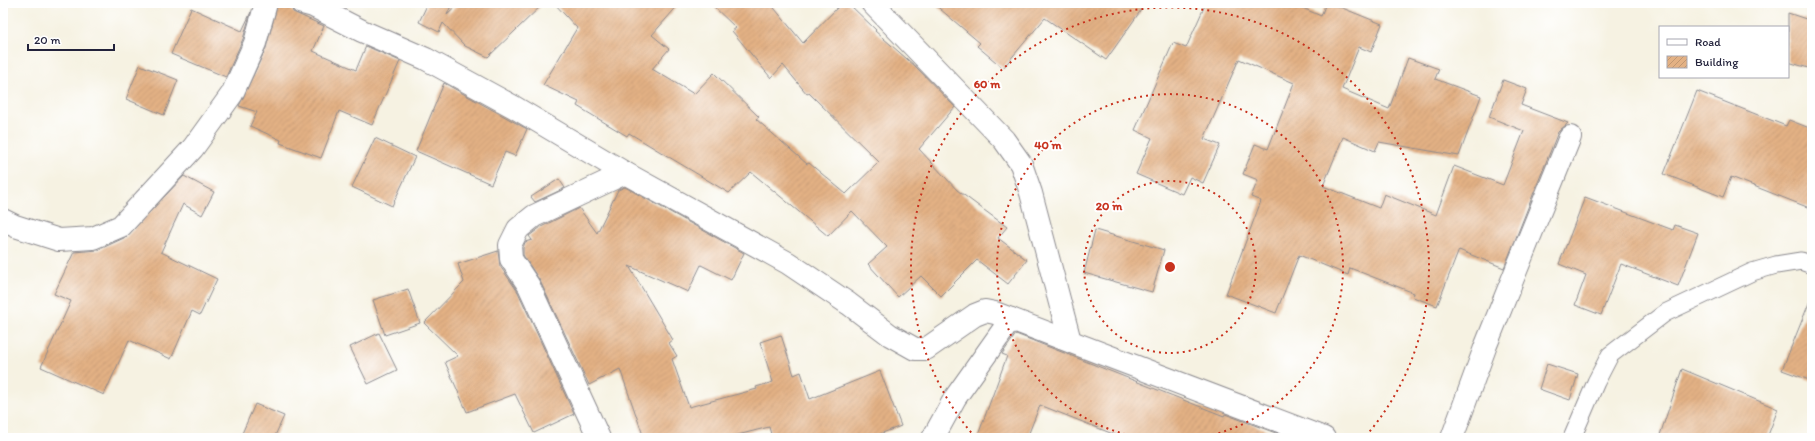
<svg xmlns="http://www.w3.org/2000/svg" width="1815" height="441" font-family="Itim,sans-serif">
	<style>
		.building { fill: url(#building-hatch) }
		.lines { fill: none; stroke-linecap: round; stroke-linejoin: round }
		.service-casing { stroke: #8c8a8e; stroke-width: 19 }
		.minor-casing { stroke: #8c8a8e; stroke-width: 24 }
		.service { stroke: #fff; stroke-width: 17 }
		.minor { stroke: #fff; stroke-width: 22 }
		.ring { fill: none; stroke: #c8321e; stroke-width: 2; stroke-dasharray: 2 4 }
		.centre { fill: #c8321e; stroke: #fff; stroke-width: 2 }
		.ring-label { font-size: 12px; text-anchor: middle; font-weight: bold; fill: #c8321e; stroke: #fff; stroke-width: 4; stroke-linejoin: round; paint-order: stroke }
	</style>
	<defs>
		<pattern id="building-hatch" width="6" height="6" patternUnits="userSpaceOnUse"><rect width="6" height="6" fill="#e3b184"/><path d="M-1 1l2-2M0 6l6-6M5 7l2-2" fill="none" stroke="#c29873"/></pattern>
	</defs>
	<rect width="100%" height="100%" fill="#fff"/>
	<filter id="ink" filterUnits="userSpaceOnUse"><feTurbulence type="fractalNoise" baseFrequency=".025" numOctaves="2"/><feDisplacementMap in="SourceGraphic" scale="8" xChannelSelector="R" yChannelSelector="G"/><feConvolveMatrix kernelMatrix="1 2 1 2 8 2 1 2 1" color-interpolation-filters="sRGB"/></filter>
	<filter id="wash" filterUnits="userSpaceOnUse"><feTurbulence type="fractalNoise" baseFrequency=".012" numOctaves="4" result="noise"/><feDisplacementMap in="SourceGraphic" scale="16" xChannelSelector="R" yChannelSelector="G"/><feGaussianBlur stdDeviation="0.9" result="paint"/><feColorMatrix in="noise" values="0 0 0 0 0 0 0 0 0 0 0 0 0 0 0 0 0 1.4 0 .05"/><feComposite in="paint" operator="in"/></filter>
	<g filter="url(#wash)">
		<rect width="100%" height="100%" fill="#f6f2e2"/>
		<g id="blocks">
			<g class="building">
				<polygon points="278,3 290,3 293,12 324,26 313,51 356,70 366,46 400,61 372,125 339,111 321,158 280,143 281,140 250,126 257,112 239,106 266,48"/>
				<polygon points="428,3 452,3 447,15 460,3 544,3 488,57 465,46 443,23 439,32 419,22"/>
				<polygon points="554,3 680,3 652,35 669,49 652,69 694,94 714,73 759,117 756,119 807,164 809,163 846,194 879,162 809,93 807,94 783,65 771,78 732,31 736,28 710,3 770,3 803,43 842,3 848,3 876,30 875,31 915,66 955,107 919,149 957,190 1007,227 998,238 1027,260 1008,284 977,260 941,296 921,276 898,297 868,264 887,247 852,211 828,236 751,172 729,193 629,133 627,136 577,106 579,102 543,85 577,28"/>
				<polygon points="933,3 1146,3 1106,60 1045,18 1003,68 977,46 980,43"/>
				<polygon points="1206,3 1291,3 1321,16 1326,3 1330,3 1382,24 1371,52 1359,47 1342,89 1389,109 1408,58 1439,69 1435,79 1481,96 1459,156 1379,142 1375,151 1343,137 1323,186 1379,208 1384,194 1436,215 1454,166 1503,185 1524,131 1489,117 1503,80 1527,89 1521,105 1568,123 1558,132 1504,268 1459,250 1437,306 1413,297 1414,293 1350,268 1348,275 1299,255 1276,313 1226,294 1261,201 1251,197 1258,180 1243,174 1255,144 1268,149 1294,83 1239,59 1204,139 1220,145 1203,183 1190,177 1182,194 1136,174 1152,138 1135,130 1173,43 1186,48"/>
				<polygon points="191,8 242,31 251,12 243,39 226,77 171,54"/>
				<polygon points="1788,13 1812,21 1812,69 1788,62"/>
				<polygon points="140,65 178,80 164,115 126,99"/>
				<polygon points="444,83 527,129 515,156 505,152 491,184 416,151"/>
				<polygon points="1697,91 1786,126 1789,120 1812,129 1812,209 1731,177 1723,197 1664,174"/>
				<polygon points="375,138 415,157 392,206 352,187"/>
				<polygon points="184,176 214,192 202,215 183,204 161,252 217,279 200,315 192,311 171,359 129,340 104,395 41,367 71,301 54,294 74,252 98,250 126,237"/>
				<polygon points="559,179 565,188 535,202 531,197"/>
				<polygon points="625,187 744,253 731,280 701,265 688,292 629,266 673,340 669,343 677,356 672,359 689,407 757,389 756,387 773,382 760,342 781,335 794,375 801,372 810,399 880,371 901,426 869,438 772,438 769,427 726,438 644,438 620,369 589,385 540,281 523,255 523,248 525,242 532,240 529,236 541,227 579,208 597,233 618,190"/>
				<polygon points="1585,197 1673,230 1675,225 1698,233 1678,286 1621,264 1601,315 1575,305 1586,275 1559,264"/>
				<polygon points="1095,230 1164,250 1152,292 1084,273"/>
				<polygon points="498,251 500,266 518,292 574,414 534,433 515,394 467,412 445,362 458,356 424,323 464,282 458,264"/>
				<polygon points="408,289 420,323 385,335 373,300"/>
				<polygon points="1811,298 1812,298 1812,381 1782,370"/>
				<polygon points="379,333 397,370 368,384 350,347"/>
				<polygon points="1016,334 1224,416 1225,414 1289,438 1123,438 1040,405 1027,438 977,438 1007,356 1002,354"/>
				<polygon points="1547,364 1578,374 1570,400 1539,389"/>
				<polygon points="1682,369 1778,409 1767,438 1659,438"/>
				<polygon points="255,404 284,416 274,438 240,438"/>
			</g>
		</g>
	</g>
	<g filter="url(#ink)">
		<use href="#blocks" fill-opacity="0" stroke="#8c8a8e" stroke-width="1"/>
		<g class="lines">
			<defs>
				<polyline id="service" points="1572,438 1596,382 1610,355 1665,313 1752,272 1776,265 1801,261 1812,265"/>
				<g id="minor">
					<polyline points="302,3 313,6 362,31 426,59 514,107 625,173 788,263 849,304 890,335 915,349 926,349 975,315 985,311 995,313 1324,438"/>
					<polyline points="872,3 1004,140 1021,164 1031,193 1070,341"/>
					<polyline points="3,220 15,226 59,240 93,238 121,226 193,148 232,94 255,43 266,3"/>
					<polyline points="599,438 529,286 511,259 510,245 518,229 534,216 625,173"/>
					<polyline points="933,438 955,398 1011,319"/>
					<polyline points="1452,438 1486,345 1570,137"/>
				</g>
			</defs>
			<use href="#service" class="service-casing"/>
			<use href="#minor" class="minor-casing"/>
			<use href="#service" class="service"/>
			<use href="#minor" class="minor"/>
		</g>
	</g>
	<g class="ring">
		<circle cx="1170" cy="267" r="86"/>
		<path d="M1143 438A173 173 0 1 1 1197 438"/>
		<path d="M975 437A259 259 0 1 1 1365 437"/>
	</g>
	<circle cx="1170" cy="267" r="6" class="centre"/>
	<g class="ring-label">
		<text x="987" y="88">60 m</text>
		<text x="1048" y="149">40 m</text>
		<text x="1109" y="210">20 m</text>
	</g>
	<rect width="1815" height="441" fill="none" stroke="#fff" stroke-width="16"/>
	<rect x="1659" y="26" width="130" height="52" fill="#ffffff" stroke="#a7a7b1"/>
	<rect x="1667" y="39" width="20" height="6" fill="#ffffff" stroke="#a7a7b1"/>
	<text x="1695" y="46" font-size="12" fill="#22223b">Road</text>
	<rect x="1667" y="56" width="20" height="12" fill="url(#building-hatch)" stroke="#a7a7b1"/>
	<text x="1695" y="66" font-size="12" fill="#22223b">Building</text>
	<path d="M28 44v6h86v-6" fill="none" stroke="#22223b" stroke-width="2"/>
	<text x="34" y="44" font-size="12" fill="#22223b" stroke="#ffffff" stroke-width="3" paint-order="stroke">20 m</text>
</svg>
